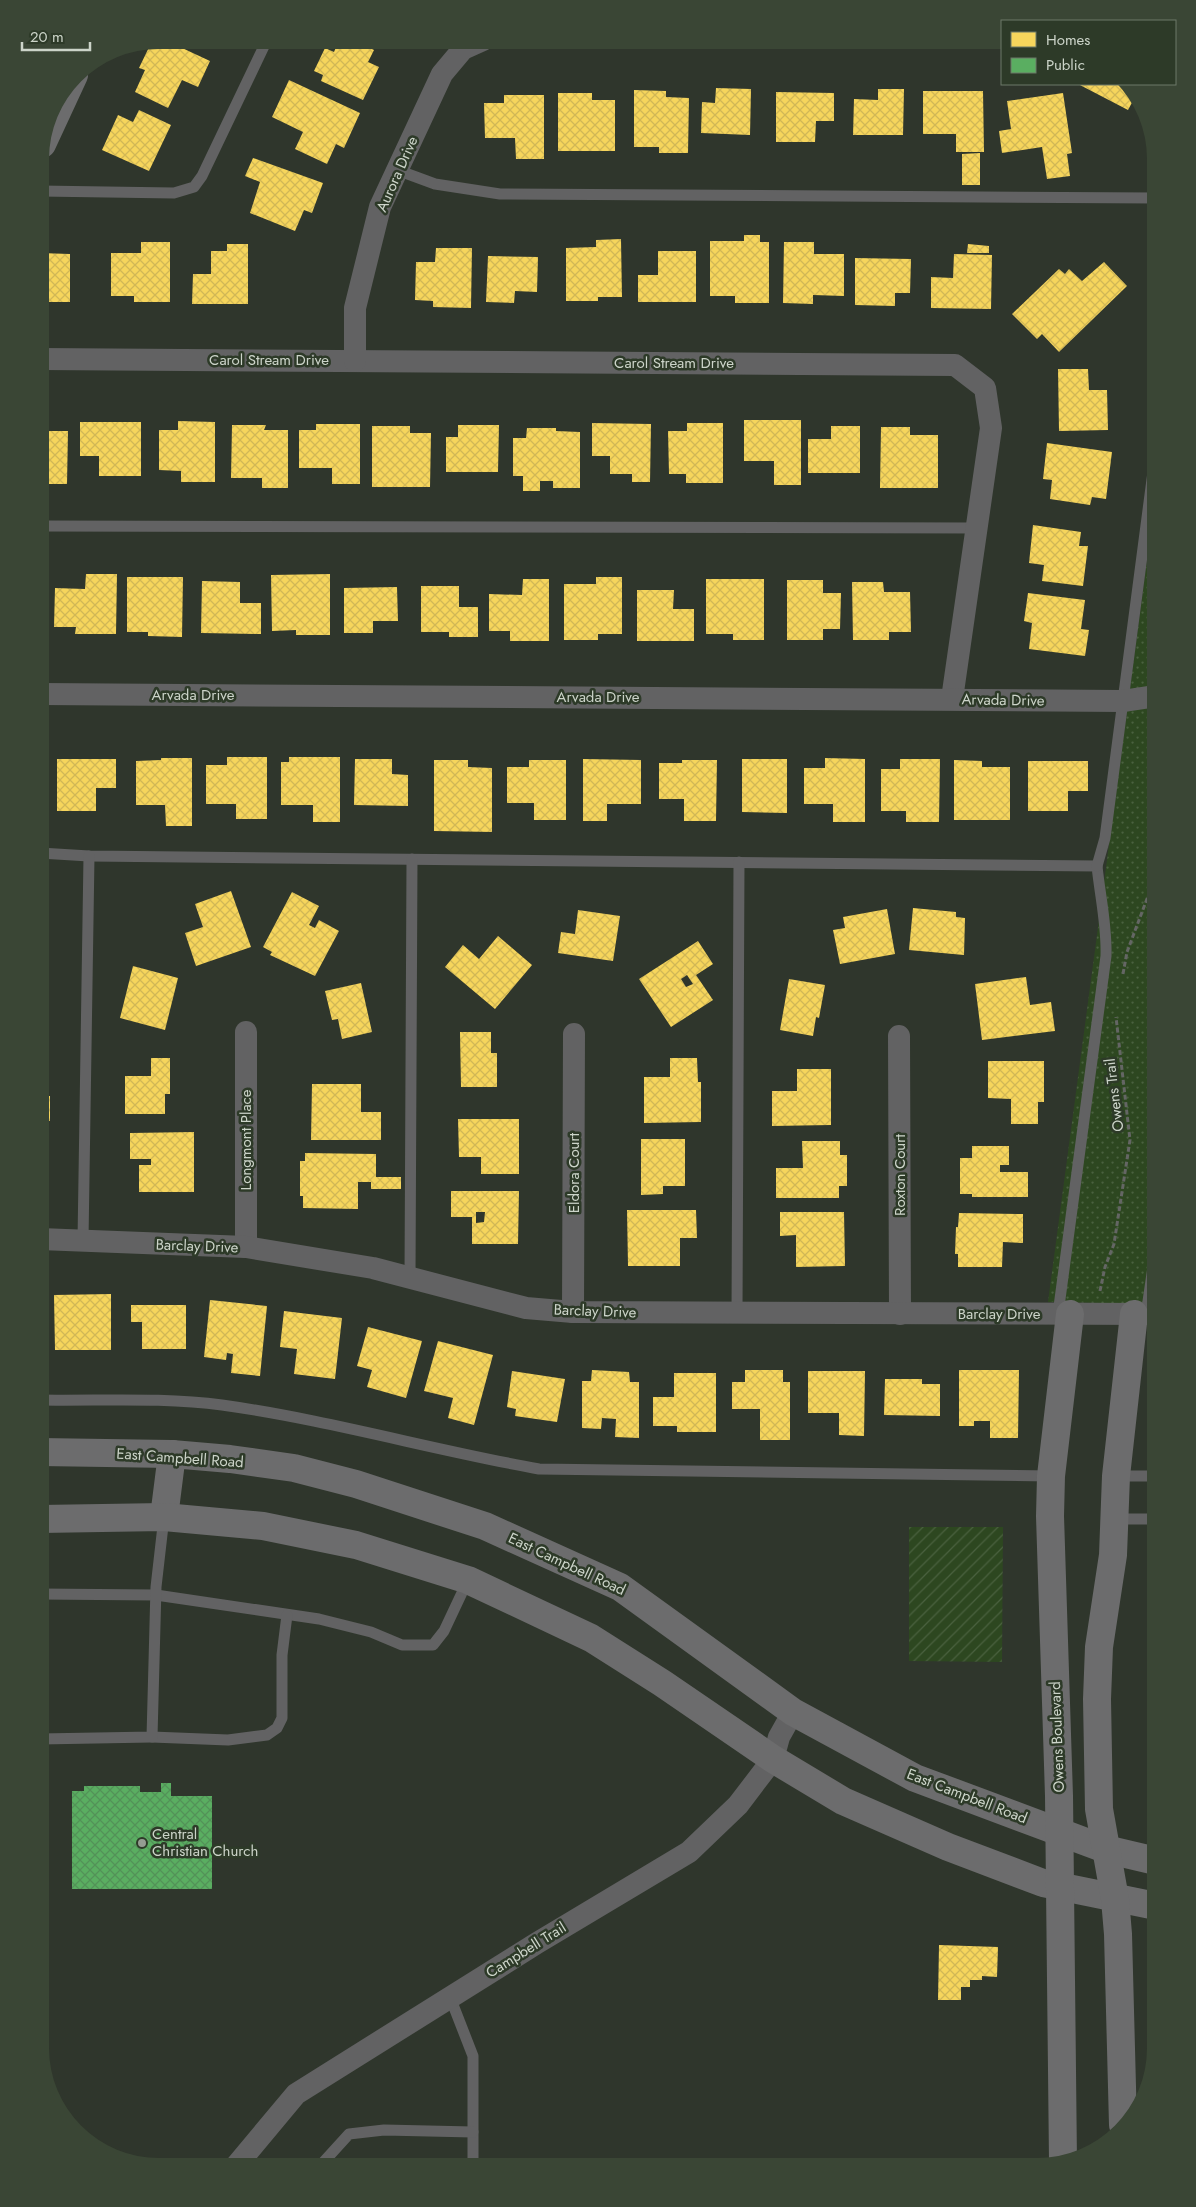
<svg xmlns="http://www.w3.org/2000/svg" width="1196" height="2207" font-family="Jost,sans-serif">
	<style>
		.park { fill: url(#park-dots) }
		.garden { fill: url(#garden-furrows) }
		.homes { fill: url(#homes-cross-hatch); fill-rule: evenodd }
		.public { fill: url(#public-cross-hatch) }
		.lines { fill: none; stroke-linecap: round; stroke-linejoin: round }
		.path { stroke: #646664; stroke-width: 3; stroke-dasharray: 5 2.5; stroke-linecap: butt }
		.lane { stroke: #626263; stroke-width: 11 }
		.street { stroke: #626263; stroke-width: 22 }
		.secondary { stroke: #6c6c6d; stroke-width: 28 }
		.poi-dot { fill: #959d92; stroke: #2d3a28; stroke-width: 2 }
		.labels { text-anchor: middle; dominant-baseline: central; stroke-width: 5; stroke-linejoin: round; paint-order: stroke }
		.street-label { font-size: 15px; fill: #ccd4c9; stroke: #2d3a28 }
		.poi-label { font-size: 15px; fill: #ccd4c9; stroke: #2d3a28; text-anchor: start }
	</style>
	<defs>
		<pattern id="park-dots" width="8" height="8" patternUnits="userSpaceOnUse" patternTransform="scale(1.25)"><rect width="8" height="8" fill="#2d4720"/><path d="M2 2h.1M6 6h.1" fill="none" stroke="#4a613f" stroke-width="1.8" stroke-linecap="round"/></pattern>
		<pattern id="garden-furrows" width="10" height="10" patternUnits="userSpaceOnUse" patternTransform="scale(1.25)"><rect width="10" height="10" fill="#2d4720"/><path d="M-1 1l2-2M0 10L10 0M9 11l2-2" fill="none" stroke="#4a613f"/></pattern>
		<pattern id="homes-cross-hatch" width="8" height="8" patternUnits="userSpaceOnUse" patternTransform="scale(1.25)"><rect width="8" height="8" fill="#f6d55c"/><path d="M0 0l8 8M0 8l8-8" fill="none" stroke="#d1b756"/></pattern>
		<pattern id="public-cross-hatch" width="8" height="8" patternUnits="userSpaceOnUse" patternTransform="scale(1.25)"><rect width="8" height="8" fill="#5aae61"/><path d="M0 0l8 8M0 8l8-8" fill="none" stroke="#539258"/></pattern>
	</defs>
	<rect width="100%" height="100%" fill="#2f362c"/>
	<polygon class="park" points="1156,493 1156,1304 1048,1302"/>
	<polygon class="garden" points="909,1527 1003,1527 1002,1662 909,1661"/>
	<g class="homes">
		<polygon points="165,40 210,61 198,87 182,80 168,108 135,92 145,70 139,68 152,41"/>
		<polygon points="204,40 227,40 223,49"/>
		<polygon points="339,40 353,40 374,50 368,62 379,67 363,100 321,81 323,75 314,71 325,48 334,52"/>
		<polygon points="289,80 360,113 344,148 336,144 327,164 295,149 303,132 272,117"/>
		<polygon points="1078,84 1124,84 1135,97 1128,110"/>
		<polygon points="716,88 751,89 750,135 701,133 702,102 715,103"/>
		<polygon points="878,89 904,89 903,135 853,135 854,99 878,100"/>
		<polygon points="634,90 666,91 666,97 689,98 688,153 659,153 659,147 634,147"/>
		<polygon points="923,91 983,91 984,152 956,152 956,134 923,134"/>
		<polygon points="776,92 834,93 834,121 816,121 815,142 776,142"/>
		<polygon points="558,93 592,93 592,100 615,100 615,151 558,151"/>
		<polygon points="1063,93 1072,153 1067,154 1070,176 1047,179 1042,147 1002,153 999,131 1011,129 1007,101"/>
		<polygon points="504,95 544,95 544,159 516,159 515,138 485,138 484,103 504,103"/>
		<polygon points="139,110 171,125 149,171 102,150 118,115 133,122"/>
		<polygon points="980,153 980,185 962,185 962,154"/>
		<polygon points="253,158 323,183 312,213 304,210 295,231 250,213 260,182 245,176"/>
		<polygon points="744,235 760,235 760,242 769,242 769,303 735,303 735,296 710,296 710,241 744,241"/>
		<polygon points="621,239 622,297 598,297 598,301 566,301 566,248 596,247 596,240"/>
		<polygon points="141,242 170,242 170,302 134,302 134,296 111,296 111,253 141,253"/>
		<polygon points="784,242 814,242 814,254 844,254 844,296 813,295 813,304 783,303"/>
		<polygon points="227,244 248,244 248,304 192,304 193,274 211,274 211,251 227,251"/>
		<polygon points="968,244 989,246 989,253 967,253"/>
		<polygon points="436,248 472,248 471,308 433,307 433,301 415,300 416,262 435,262"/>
		<polygon points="658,251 696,251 696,302 638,302 638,275 658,275"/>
		<polygon points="40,253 70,254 70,302 40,302"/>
		<polygon points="954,254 992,255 991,309 931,308 931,277 953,278"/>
		<polygon points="488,256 538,257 537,292 515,291 514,303 486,302"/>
		<polygon points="855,258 911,259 910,293 895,293 895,306 855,305"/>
		<polygon points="1104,262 1127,286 1059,352 1042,334 1037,339 1012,314 1059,269 1065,274 1069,269 1082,281"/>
		<polygon points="1058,369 1088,369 1089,390 1107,390 1108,430 1059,431"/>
		<polygon points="744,420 801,420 801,485 774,485 774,461 744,461"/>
		<polygon points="178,421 215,422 215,482 181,482 181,471 159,470 159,430 178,430"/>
		<polygon points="80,422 141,422 141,476 99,476 99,456 80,456"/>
		<polygon points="592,423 651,424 650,482 632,482 632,474 610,474 610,456 592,456"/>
		<polygon points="687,423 723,423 723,483 686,483 686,474 669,474 668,431 687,431"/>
		<polygon points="316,424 360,424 360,484 332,484 332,468 299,468 299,430 316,430"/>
		<polygon points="40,425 43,425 43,431 68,431 67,484 40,484"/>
		<polygon points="232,425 266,425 264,430 288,430 288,488 262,488 262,478 231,478"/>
		<polygon points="458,425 499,425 498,472 446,472 446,437 458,437"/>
		<polygon points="372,426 410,426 410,433 431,433 430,487 372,487"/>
		<polygon points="831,426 860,426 860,473 808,473 808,439 831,439"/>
		<polygon points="881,427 910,427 910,435 938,435 938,488 880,488"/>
		<polygon points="527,428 556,428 556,431 580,432 580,488 553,488 553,481 540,481 540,491 523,491 523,476 513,476 513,438 526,438"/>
		<polygon points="1047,443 1112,452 1106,499 1092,497 1090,505 1050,499 1052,480 1043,479"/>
		<polygon points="1033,525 1081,532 1079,546 1088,546 1083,586 1042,581 1044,565 1029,563"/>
		<polygon points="86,574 117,574 116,634 75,634 76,627 54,627 55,588 85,589"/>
		<polygon points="330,574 330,635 296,635 296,630 272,631 271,575"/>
		<polygon points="127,577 183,577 182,637 148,636 148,632 127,632"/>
		<polygon points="596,577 622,577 622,634 598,634 598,640 564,640 564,584 596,584"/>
		<polygon points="523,579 549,579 549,641 510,641 510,631 489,631 489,594 522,595"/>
		<polygon points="706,579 764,579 764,640 733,640 733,634 706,634"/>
		<polygon points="787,580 823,580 823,593 841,593 840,629 823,629 823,640 787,640"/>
		<polygon points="202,581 240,582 240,603 261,603 261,634 201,633"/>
		<polygon points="852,582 883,582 884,592 910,592 911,632 889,632 889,640 853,640"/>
		<polygon points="421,586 459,586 459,607 478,607 478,637 449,637 449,632 421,632"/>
		<polygon points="397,587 398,621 373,621 373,633 344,633 344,588"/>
		<polygon points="637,590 674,590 673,609 694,609 694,641 637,641"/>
		<polygon points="1028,593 1085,600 1081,629 1089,630 1085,656 1029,649 1032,623 1024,621"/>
		<polygon points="227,757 267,757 267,819 236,819 236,804 206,804 206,765 227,765"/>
		<polygon points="289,757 340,757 340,822 313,822 313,805 281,805 281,762 289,762"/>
		<polygon points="161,758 192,758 192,826 166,826 165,805 136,805 136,761 161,760"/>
		<polygon points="825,758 865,759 865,822 833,822 833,804 804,804 804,768 825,768"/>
		<polygon points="57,759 116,759 116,788 96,788 96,811 57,811"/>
		<polygon points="355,759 392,759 392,774 408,775 408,806 354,805"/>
		<polygon points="583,759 641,760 641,804 607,804 607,821 583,821"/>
		<polygon points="742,759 787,759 787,813 742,812"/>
		<polygon points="900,759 940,759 939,822 906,822 906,811 881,811 881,769 900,769"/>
		<polygon points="434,760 468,760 468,767 492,768 492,832 434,831"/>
		<polygon points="529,760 566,760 566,820 534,820 534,803 507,803 507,767 529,767"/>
		<polygon points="682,760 717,760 716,821 684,821 684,799 659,799 659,763 682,763"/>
		<polygon points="954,760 982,761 982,767 1010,767 1010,820 954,820"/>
		<polygon points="1028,761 1088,761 1088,791 1068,791 1068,811 1028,811"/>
		<polygon points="231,891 251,947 196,966 185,933 203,927 195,904"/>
		<polygon points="292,892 319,906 309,925 315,928 319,920 339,931 315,976 270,955 272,952 263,947"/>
		<polygon points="913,908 956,912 956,917 965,918 964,955 909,950"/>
		<polygon points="887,909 895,954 840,964 833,930 845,928 843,917"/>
		<polygon points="578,910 620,916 613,961 558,953 561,932 575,934"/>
		<polygon points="498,936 532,965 495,1009 445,967 463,945 479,959"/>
		<path d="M698,941l15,23 -17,11 17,25 -42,27 -32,-48zM687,975l6,9 -7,3 -5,-8z"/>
		<polygon points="133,966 178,978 165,1030 120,1018"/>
		<polygon points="1026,977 1030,1005 1051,1002 1055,1031 982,1040 975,984"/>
		<polygon points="789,979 825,985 819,1018 816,1017 813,1036 780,1030"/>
		<polygon points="361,983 372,1032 342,1039 338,1019 332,1020 325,991"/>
		<polygon points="40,1007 45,1029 40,1030"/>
		<polygon points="460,1032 491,1032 491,1053 497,1053 497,1087 461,1087"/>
		<polygon points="151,1058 170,1058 170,1094 165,1094 165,1114 125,1114 125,1076 151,1076"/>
		<polygon points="670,1058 697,1058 698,1082 701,1082 701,1122 644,1123 644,1077 670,1077"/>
		<polygon points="988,1061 1044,1061 1044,1102 1038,1102 1038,1124 1011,1124 1011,1099 988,1098"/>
		<polygon points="797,1069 831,1069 831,1125 772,1126 772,1091 797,1091"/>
		<polygon points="312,1084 361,1084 361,1112 381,1112 381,1140 311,1140"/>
		<rect x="40" y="1096" width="10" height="25"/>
		<polygon points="458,1119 519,1119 519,1174 481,1174 481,1157 459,1157"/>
		<polygon points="194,1132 194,1192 139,1192 139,1165 151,1165 151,1159 130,1159 130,1133"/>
		<rect x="40" y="1139" width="6" height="26"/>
		<polygon points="641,1139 685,1139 685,1186 663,1186 663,1194 641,1195"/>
		<polygon points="802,1141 840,1141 840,1155 847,1155 847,1186 839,1186 839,1198 776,1198 776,1168 803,1168"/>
		<polygon points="972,1146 1009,1146 1009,1165 1000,1165 1000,1172 1028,1172 1028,1197 972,1197 972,1194 960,1194 960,1158 972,1158"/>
		<polygon points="305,1153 376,1154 376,1177 401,1177 401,1189 371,1189 371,1182 358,1182 358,1209 303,1208 303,1196 300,1196 300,1161 305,1161"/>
		<path d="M451,1191h68l-1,53h-46v-27h-21zM476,1212h9l-1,10 -8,1z"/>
		<polygon points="627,1210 696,1210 697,1238 680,1238 680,1266 628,1266"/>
		<polygon points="780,1212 844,1212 845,1266 796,1267 796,1235 780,1236"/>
		<polygon points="959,1213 1023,1214 1023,1243 1003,1242 1002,1267 958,1267 958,1254 955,1254 956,1227 958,1227"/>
		<polygon points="111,1294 111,1350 55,1350 54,1295"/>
		<polygon points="210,1300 267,1306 260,1376 231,1373 233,1354 227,1353 226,1360 204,1357"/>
		<polygon points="131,1305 186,1305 186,1349 142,1349 142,1322 131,1322"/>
		<polygon points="284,1311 342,1318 335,1379 294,1374 297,1349 280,1347"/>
		<polygon points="368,1327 422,1341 406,1398 367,1387 372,1370 357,1366"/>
		<polygon points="438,1341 493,1355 474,1425 448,1418 453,1398 424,1391"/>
		<polygon points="592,1370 629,1372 630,1382 639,1382 639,1438 615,1437 616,1419 602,1418 601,1429 582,1428 582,1381 591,1381"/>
		<polygon points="745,1370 783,1370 783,1382 790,1382 790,1440 760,1440 760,1409 732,1409 732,1382 745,1382"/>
		<polygon points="959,1370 1019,1370 1018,1438 990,1438 990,1421 974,1421 974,1426 959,1426"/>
		<polygon points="512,1371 565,1379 557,1422 515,1416 516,1409 507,1407"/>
		<polygon points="808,1371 865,1371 864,1436 839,1435 839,1413 808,1413"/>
		<polygon points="674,1373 716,1373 716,1432 677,1432 677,1426 653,1426 653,1397 674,1397"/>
		<polygon points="885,1379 922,1379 922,1384 940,1384 940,1416 884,1415"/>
		<polygon points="939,1945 998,1947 997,1977 982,1976 982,1980 970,1980 970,1987 961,1987 961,2000 938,2000"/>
	</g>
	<g class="public">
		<polygon points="161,1783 171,1783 171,1796 212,1796 212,1889 72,1889 72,1791 84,1791 84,1786 140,1786 140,1792 161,1792"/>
		<polygon points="374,2160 429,2160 435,2167 367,2167"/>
	</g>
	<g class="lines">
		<g class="path">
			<polyline points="1123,974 1127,952 1156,875"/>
			<polyline points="1100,1291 1105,1267 1114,1244 1130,1140 1116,1017"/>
		</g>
		<g class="lane">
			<polyline points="397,170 435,184 500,194 1156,198"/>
			<polyline points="40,191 174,193 194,187 202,176 267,40"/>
			<polyline points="40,526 977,528"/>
			<path d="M40,853l49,3 1008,10c3,30 10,59 9,90l-48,358"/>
			<polyline points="1097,866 1105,838 1156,449"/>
			<polyline points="83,1241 89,856"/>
			<polyline points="410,1278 412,859"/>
			<polyline points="737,1313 739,862"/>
			<polyline points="1146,1315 1156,1246"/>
			<path d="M40,1400c60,1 123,-3 182,5 107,15 211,45 317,64l512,7"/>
			<polyline points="1116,1476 1156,1476"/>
			<polyline points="1114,1519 1156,1519"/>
			<polyline points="40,1594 156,1595 319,1619 371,1632 402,1645 433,1645 444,1631 468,1580"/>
			<polyline points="152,1737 228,1740 267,1735 277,1728 282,1718 282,1655 287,1615"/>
			<polyline points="40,1739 152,1737 156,1587 164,1517"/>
			<polyline points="450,1997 473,2056 473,2167"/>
			<polyline points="319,2167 349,2134 384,2130 473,2132"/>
		</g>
		<g class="street">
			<polyline points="40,359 955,365 985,388 991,428 952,699"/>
			<polyline points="355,361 355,308 380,207 442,74 463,49 483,40"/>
			<polyline points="40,694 1123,701 1156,696"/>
			<polyline points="246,1032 246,1247"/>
			<polyline points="899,1036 900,1314"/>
			<polyline points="40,1239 246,1247 373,1268 526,1308 573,1312 1156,1314"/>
			<polyline points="573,1312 574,1034"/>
			<polyline points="235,2167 296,2094 537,1943 689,1852 738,1805 773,1759 779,1737 793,1712"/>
		</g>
		<g class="secondary">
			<polyline points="42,144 74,75"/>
			<polyline points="40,1452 172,1454 230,1459 294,1468 356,1484 485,1526 620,1587 793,1712 915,1778 1105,1849 1156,1861"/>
			<polyline points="164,1517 172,1454"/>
			<polyline points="40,1519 164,1517 263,1526 356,1545 468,1580 591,1638 662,1683 773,1759 843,1801 948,1847 1043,1883 1156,1906"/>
			<polyline points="1123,2125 1118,1934 1115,1899 1099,1809 1097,1699 1099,1647 1113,1555 1116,1476 1134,1314"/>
			<polyline points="1063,2162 1059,1796 1050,1516 1051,1476 1070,1314"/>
		</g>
	</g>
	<circle class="poi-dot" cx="142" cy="1843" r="5"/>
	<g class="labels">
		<g class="street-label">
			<text transform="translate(397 174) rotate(-66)">Aurora Drive</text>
			<text x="269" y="360">Carol Stream Drive</text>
			<text x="674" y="363">Carol Stream Drive</text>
			<text x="193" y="695">Arvada Drive</text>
			<text x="598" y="697">Arvada Drive</text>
			<text transform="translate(1003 700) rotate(1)">Arvada Drive</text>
			<text transform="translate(1114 1095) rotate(-97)">Owens Trail</text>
			<text transform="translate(246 1140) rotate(-90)">Longmont Place</text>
			<text transform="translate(574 1173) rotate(-90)">Eldora Court</text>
			<text transform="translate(900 1175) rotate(-90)">Roxton Court</text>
			<text transform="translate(197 1246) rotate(2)">Barclay Drive</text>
			<text transform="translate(595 1311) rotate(2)">Barclay Drive</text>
			<text x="999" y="1314">Barclay Drive</text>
			<text transform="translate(180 1458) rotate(4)">East Campbell Road</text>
			<text transform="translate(567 1564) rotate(25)">East Campbell Road</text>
			<text transform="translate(1057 1737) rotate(-92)">Owens Boulevard</text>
			<text transform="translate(967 1796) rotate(21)">East Campbell Road</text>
			<text transform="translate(526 1950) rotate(-32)">Campbell Trail</text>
		</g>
		<g class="poi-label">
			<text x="152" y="1834">Central<tspan x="152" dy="17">Christian Church</tspan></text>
		</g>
	</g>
	<path d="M0 0H1196V2207H0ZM159 49H1037A110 110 0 0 1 1147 159V2048A110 110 0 0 1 1037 2158H159A110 110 0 0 1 49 2048V159A110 110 0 0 1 159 49Z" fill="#3a4635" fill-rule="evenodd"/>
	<rect x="1001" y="20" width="175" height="65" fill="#2d3a28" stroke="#6d7868"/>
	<rect x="1011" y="32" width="25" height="15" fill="#f6d55c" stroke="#6d7868"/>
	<text x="1046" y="45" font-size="15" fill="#ccd4c9">Homes</text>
	<rect x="1011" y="58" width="25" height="15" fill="#5aae61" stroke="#6d7868"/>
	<text x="1046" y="70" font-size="15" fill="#ccd4c9">Public</text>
	<path d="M22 42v8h68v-8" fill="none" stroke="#ccd4c9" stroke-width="2.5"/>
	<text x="30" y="42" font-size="15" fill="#ccd4c9" stroke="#2d3a28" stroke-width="4" paint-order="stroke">20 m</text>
</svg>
